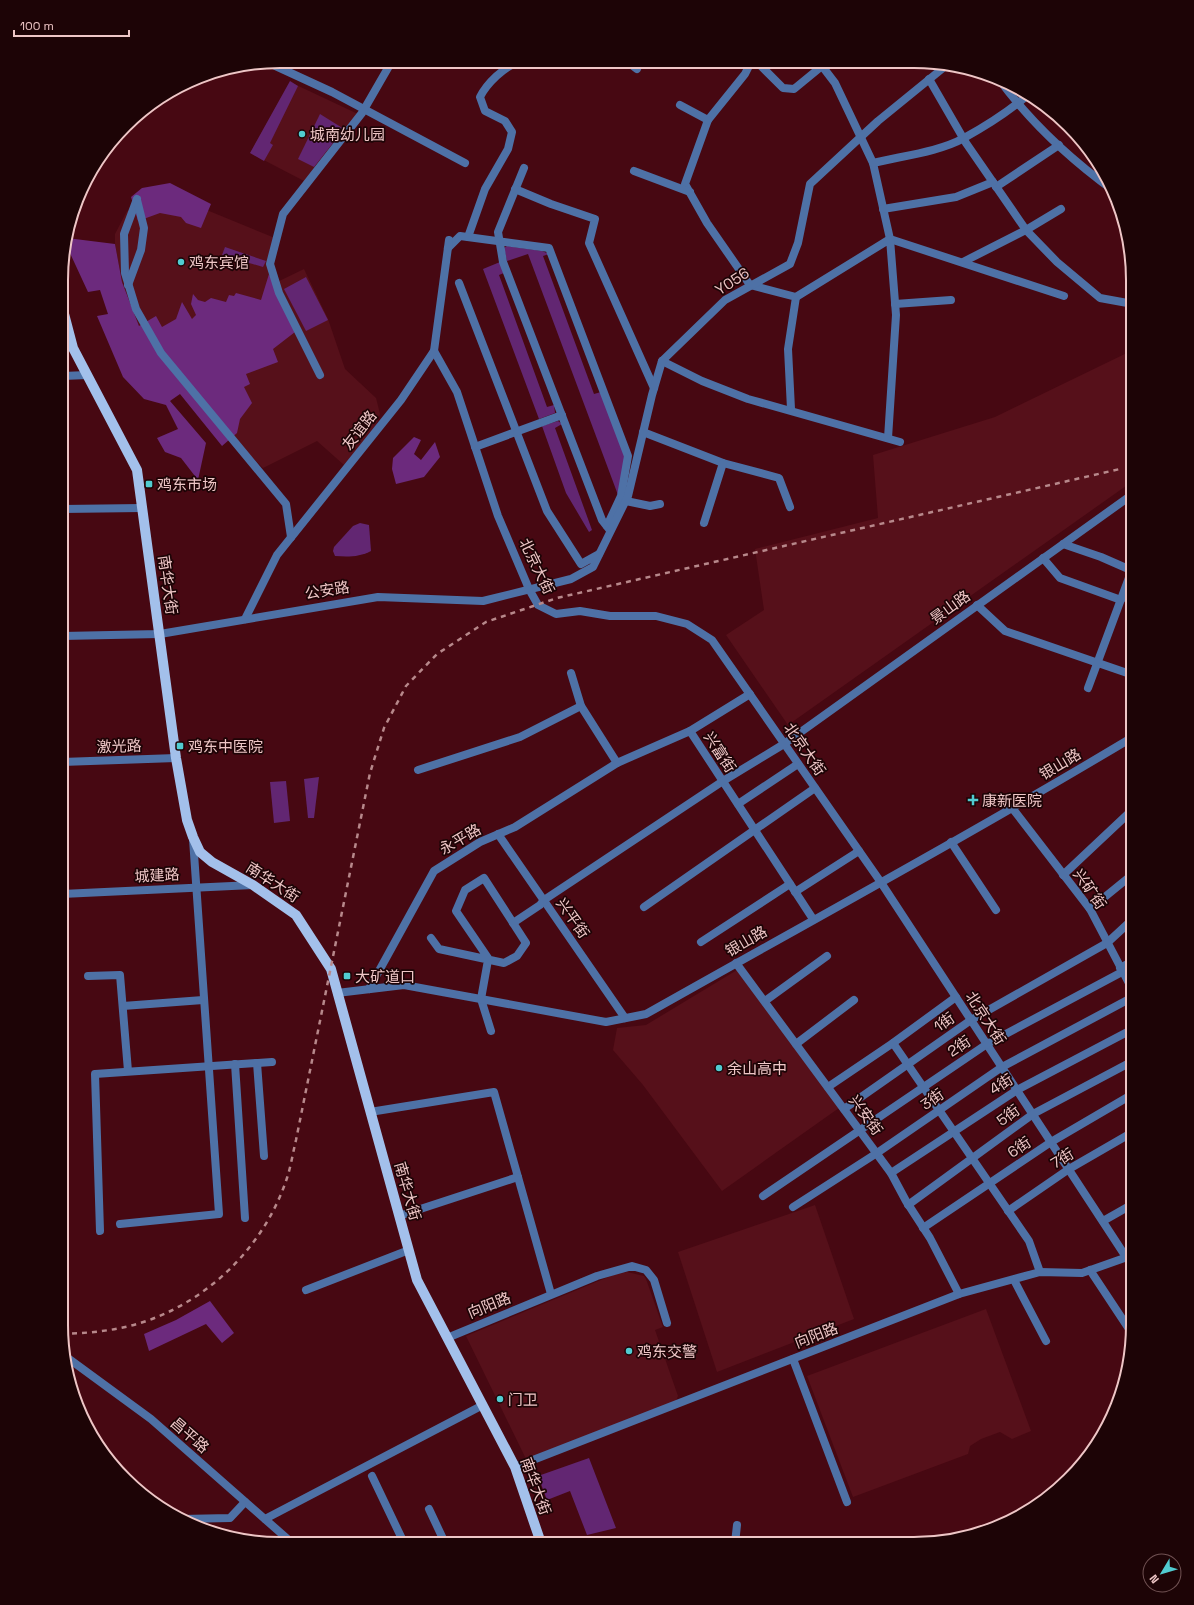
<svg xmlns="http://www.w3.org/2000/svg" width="1194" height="1605" font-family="'Space Grotesk','Noto Sans SC',sans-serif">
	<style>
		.built { fill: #56101a }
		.green { fill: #622672 }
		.forest { fill: #6c2a7d }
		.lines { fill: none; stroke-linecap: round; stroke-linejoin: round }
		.minor { stroke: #4e71a6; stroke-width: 8 }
		.major { stroke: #a3c0eb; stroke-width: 10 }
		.rail { stroke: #b7888b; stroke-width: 2.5; stroke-dasharray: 5 5; stroke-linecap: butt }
		.poi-dot { fill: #51ccd1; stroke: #1d0406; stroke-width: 1.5 }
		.labels { text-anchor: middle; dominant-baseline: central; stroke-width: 3.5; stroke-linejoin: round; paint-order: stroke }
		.poi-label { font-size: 15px; fill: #eec6c6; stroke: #1d0406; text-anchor: start }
		.street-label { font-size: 15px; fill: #eec6c6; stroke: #1d0406 }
		.rim { fill: none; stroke: #eec6c6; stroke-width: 2 }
	</style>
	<rect width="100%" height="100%" fill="#470812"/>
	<g class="built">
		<polygon points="290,82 358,114 306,182 250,153"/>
		<polygon points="175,197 275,238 268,265 275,283 304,269 328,319 345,369 376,398 380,414 376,426 344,465 317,441 263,468 235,440 139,326 122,282 115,244 115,234 127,211"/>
		<polygon points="1133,350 1133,481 788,725 726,635 764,610 755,549 878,518 873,455 995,417"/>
		<polygon points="737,970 839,1108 722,1191 643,1085 613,1050 617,1028 646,1025"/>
		<polygon points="815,1205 854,1319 717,1372 678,1252"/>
		<polygon points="627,1272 644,1276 646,1279 663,1327 655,1330 678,1396 676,1401 526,1459 466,1336 613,1275"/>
		<polygon points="986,1309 1031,1431 1012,1439 1000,1432 981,1439 970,1446 968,1454 853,1497 807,1376"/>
	</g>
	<g class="green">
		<polygon points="290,81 298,86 270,143 273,145 264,161 250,153"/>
		<polygon points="320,114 344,129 314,167 298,159"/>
		<polygon points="507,246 542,251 549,254 543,256 594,394 601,392 626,457 618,495 528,254 507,261 504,248"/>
		<polygon points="225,247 266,261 263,267 222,255"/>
		<polygon points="500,262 504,273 499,275 547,407 554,405 555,413 539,419 483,269"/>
		<polygon points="306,277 328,320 306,331 284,289"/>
		<polygon points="558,421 562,424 555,428 592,530 589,532 566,493 542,426"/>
		<path d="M360,523l9,2 2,26c-11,6 -23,6 -36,5l-2,-5 1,-4 19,-21z"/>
		<polygon points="319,777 314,818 308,818 304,779"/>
		<polygon points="286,781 290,821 274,823 270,782"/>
		<polygon points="589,1458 616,1528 587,1535 570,1491 547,1500 538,1476"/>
	</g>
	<g class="forest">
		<polygon points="170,183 211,204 201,228 186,223 181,217 160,213 138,221 131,197 142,188"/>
		<polygon points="67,238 115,244 122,282 139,326 156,316 162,327 176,319 182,302 192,319 196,315 191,304 193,294 198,300 205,302 211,298 226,302 229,295 234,296 236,293 261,300 269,274 295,332 273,349 278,362 246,374 250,384 244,387 252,403 240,419 237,433 222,446 180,394 170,401 206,443 198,480 181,458 165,452 157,438 178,429 166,405 144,399 123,377 97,316 108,314 100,290 88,292 69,251 64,248"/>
		<polygon points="414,437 421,440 414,454 421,460 435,442 440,457 424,477 396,484 392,469 393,458"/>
		<polygon points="210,1301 234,1333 222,1343 206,1324 149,1351 144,1334 176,1320"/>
	</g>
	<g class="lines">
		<g class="minor">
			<polyline points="628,62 637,69"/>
			<polyline points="751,62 745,74 708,120 685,184 707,223 750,285 796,297 788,349 791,409"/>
			<polyline points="757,62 783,88 794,89 822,66 835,83 873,163 890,239 1064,296"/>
			<polyline points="269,63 332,92 465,163"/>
			<path d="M998,78c32,44 72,81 116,113"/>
			<polyline points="929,79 966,143 1026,230 1057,262 1100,298 1133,304"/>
			<polyline points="680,105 708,120"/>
			<path d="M873,163c28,-7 66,-11 91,-25 22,-12 45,-27 64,-43"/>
			<polyline points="524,168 498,232 503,262 602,520 609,529"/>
			<polyline points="634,171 690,192"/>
			<polyline points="996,187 1059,145"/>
			<polyline points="515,189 551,204 595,219 589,243 654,388"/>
			<polyline points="137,199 124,234 125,273 136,309 161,353 286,504 291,537"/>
			<polyline points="883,209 956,197 993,182"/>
			<path d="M468,237l17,-48 23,-40 4,-17 -7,-11 -20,-10 -5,-14c7,-14 24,-30 38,-35"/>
			<polyline points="448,248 460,236 549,248 628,456 621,496 607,526"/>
			<polyline points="963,262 1026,230 1061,209"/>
			<polyline points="1133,279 1130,292 1133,296"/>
			<polyline points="459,283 547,511 581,564 599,554"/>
			<polyline points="128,285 141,250 144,228 137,200"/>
			<polyline points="796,297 890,239 896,315 888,438"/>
			<polyline points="895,304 951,300"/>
			<polyline points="434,351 457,392 498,516 529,589 538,605 556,614 580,611 610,616 656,616 687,624 712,640 880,881 1126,1257"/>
			<polyline points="662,361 702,381 748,399 900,442"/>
			<polyline points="320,375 279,293 270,264 283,214 362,113 392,61"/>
			<polyline points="63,376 87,375"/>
			<polyline points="643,432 723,463 779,478 790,507"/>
			<polyline points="475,447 562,415"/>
			<polyline points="626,501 650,506 660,504"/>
			<polyline points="62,509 142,508"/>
			<polyline points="704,523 723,463"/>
			<polyline points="1063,544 1101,557 1133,571"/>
			<polyline points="1043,558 1060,578 1121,600"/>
			<polyline points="977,605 1005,631 1133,675"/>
			<polyline points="245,619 277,555 401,400 434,351 449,240"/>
			<polyline points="62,636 160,634 378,597 483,601 571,579 593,567 628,496 652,395 662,361 725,300 790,264 798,243 810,184 878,121 948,64"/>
			<polyline points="571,673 581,706 617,763 690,731 813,919"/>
			<polyline points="1088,688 1133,567"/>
			<polyline points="690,731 750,694"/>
			<polyline points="62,762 176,758"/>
			<polyline points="418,770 520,737 581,706"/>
			<polyline points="738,804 798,764"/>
			<polyline points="1013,809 1090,909 1133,991"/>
			<polyline points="498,834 625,1018"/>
			<polyline points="951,842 996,910"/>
			<polyline points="1063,875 1129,813"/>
			<polyline points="795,892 859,851"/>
			<polyline points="62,894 253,885"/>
			<polyline points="644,907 815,788"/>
			<polyline points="1090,909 1133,874"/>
			<polyline points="513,923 540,905 544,900 723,781 784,744 1133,494"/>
			<polyline points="431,938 439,949 504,963 517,956 526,943 484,878 465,890 456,911 488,958 488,960 481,999 491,1031"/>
			<polyline points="701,942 790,884"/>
			<polyline points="736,963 891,1173 906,1201 930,1238 959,1294"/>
			<polyline points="1120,968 1133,961"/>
			<polyline points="88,976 120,975 128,1071"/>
			<polyline points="369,989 434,871 480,842 515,827 617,763"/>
			<path d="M337,993l67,-8 202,37 40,-8c163,-92 327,-181 487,-277"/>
			<polyline points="765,1001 827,956"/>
			<polyline points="123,1006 203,1000"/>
			<polyline points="893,1043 1029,1241 1040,1272"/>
			<polyline points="796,1044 854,1000"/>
			<polyline points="257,1063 264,1156"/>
			<polyline points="235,1064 245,1218"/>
			<polyline points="828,1087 893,1043 956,997"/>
			<polyline points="844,1109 971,1020 1107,943 1133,919"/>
			<polyline points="370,1112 494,1092 551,1294"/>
			<polyline points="891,1173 1017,1090 1133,1029"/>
			<polyline points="763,1196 987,1044 1122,972"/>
			<polyline points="908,1205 1033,1114 1133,1061"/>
			<polyline points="793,1207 877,1153 1002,1067 1133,997"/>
			<polyline points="1008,1211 1069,1169 1133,1132"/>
			<polyline points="399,1216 518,1177"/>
			<polyline points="1103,1221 1133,1204"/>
			<polyline points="120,1224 219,1214 193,839"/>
			<polyline points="923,1228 1051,1142 1133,1094"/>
			<polyline points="100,1231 95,1074 272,1062"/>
			<polyline points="1090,1270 1133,1335"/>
			<polyline points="1014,1280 1046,1341"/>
			<polyline points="306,1290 409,1250"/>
			<polyline points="447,1338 597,1276 632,1266 646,1270 654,1280 667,1323"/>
			<polyline points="65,1356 151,1419 291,1542"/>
			<polyline points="793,1359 847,1502"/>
			<polyline points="515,1467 959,1294 1040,1272 1082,1273 1133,1255"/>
			<polyline points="372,1476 404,1543"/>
			<polyline points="429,1509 445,1543"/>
			<polyline points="182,1519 230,1518 245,1502"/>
			<polyline points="265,1519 483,1405"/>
			<polyline points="735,1543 737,1525"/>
		</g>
		<polyline class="major" points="63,310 73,348 137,470 176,758 187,820 193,837 200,852 212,862 253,885 296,915 331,969 417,1280 515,1467 541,1543"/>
		<path class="rail" d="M62,1334c31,-1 61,-4 90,-15 63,-24 114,-77 135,-141 4,-12 6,-26 9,-38l74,-367 14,-45 22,-42 31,-32 49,-32 71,-24 563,-129"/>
	</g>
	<g class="poi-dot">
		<circle cx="302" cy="134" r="4"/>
		<circle cx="181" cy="262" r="4"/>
		<rect x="145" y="480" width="8" height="8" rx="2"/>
		<rect x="176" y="742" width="8" height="8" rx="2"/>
		<path d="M971 794h4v4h4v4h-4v4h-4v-4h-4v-4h4z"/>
		<rect x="343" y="972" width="8" height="8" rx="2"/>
		<circle cx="719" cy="1068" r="4"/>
		<circle cx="629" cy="1351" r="4"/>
		<circle cx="500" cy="1399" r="4"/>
	</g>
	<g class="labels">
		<g class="poi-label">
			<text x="310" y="134">城南幼儿园</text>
			<text x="189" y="262">鸡东宾馆</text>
			<text x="157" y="484">鸡东市场</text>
			<text x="188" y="746">鸡东中医院</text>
			<text x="982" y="800">康新医院</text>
			<text x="355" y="976">大矿道口</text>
			<text x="727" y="1068">余山高中</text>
			<text x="637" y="1351">鸡东交警</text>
			<text x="508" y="1399">门卫</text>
		</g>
		<g class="street-label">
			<text transform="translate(732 281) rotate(-33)">Y056</text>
			<text transform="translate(359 430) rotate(-52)">友谊路</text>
			<text transform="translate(537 566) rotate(64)">北京大街</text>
			<text transform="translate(168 585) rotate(82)">南华大街</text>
			<text transform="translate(327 590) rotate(-9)">公安路</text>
			<text transform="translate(950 607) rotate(-36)">景山路</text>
			<text transform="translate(119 746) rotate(-2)">激光路</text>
			<text transform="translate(805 749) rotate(55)">北京大街</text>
			<text transform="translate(720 752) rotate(57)">兴富街</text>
			<text transform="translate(1060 764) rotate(-31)">银山路</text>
			<text transform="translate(460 839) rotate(-30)">永平路</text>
			<text transform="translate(157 875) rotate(-3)">城建路</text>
			<text transform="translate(273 882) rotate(33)">南华大街</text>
			<text transform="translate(1090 889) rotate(55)">兴矿街</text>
			<text transform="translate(573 918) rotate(55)">兴平街</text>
			<text transform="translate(746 941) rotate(-30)">银山路</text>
			<text transform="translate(986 1018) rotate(57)">北京大街</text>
			<text transform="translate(944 1022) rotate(-35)">1街</text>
			<text transform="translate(959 1046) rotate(-34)">2街</text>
			<text transform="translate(1001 1084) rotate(-32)">4街</text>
			<text transform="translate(932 1099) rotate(-35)">3街</text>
			<text transform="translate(866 1115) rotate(54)">兴安街</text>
			<text transform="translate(1008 1115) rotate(-36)">5街</text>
			<text transform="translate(1019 1147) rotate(-34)">6街</text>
			<text transform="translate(1062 1158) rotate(-32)">7街</text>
			<text transform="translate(408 1191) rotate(74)">南华大街</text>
			<text transform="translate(489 1305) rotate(-22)">向阳路</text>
			<text transform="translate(816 1335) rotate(-21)">向阳路</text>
			<text transform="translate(190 1435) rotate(41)">昌平路</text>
			<text transform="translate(536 1486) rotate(70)">南华大街</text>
		</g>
	</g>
	<path d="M0 0H1194V1605H0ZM280 68H914A212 212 0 0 1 1126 280V1325A212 212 0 0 1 914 1537H280A212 212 0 0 1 68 1325V280A212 212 0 0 1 280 68Z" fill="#1d0406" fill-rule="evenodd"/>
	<path class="rim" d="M280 68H914A212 212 0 0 1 1126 280V1325A212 212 0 0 1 914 1537H280A212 212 0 0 1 68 1325V280A212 212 0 0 1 280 68Z"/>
	<g transform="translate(1162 1573) rotate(232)"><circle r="19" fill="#1d0406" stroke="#715253"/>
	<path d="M0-3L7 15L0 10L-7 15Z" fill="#51ccd1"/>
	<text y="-6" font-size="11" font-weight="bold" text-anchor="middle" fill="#eec6c6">N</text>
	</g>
	<path d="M14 30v6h115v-6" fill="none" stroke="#eec6c6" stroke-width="2"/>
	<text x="20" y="30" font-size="12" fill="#eec6c6" stroke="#1d0406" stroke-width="3" paint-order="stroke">100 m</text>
</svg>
